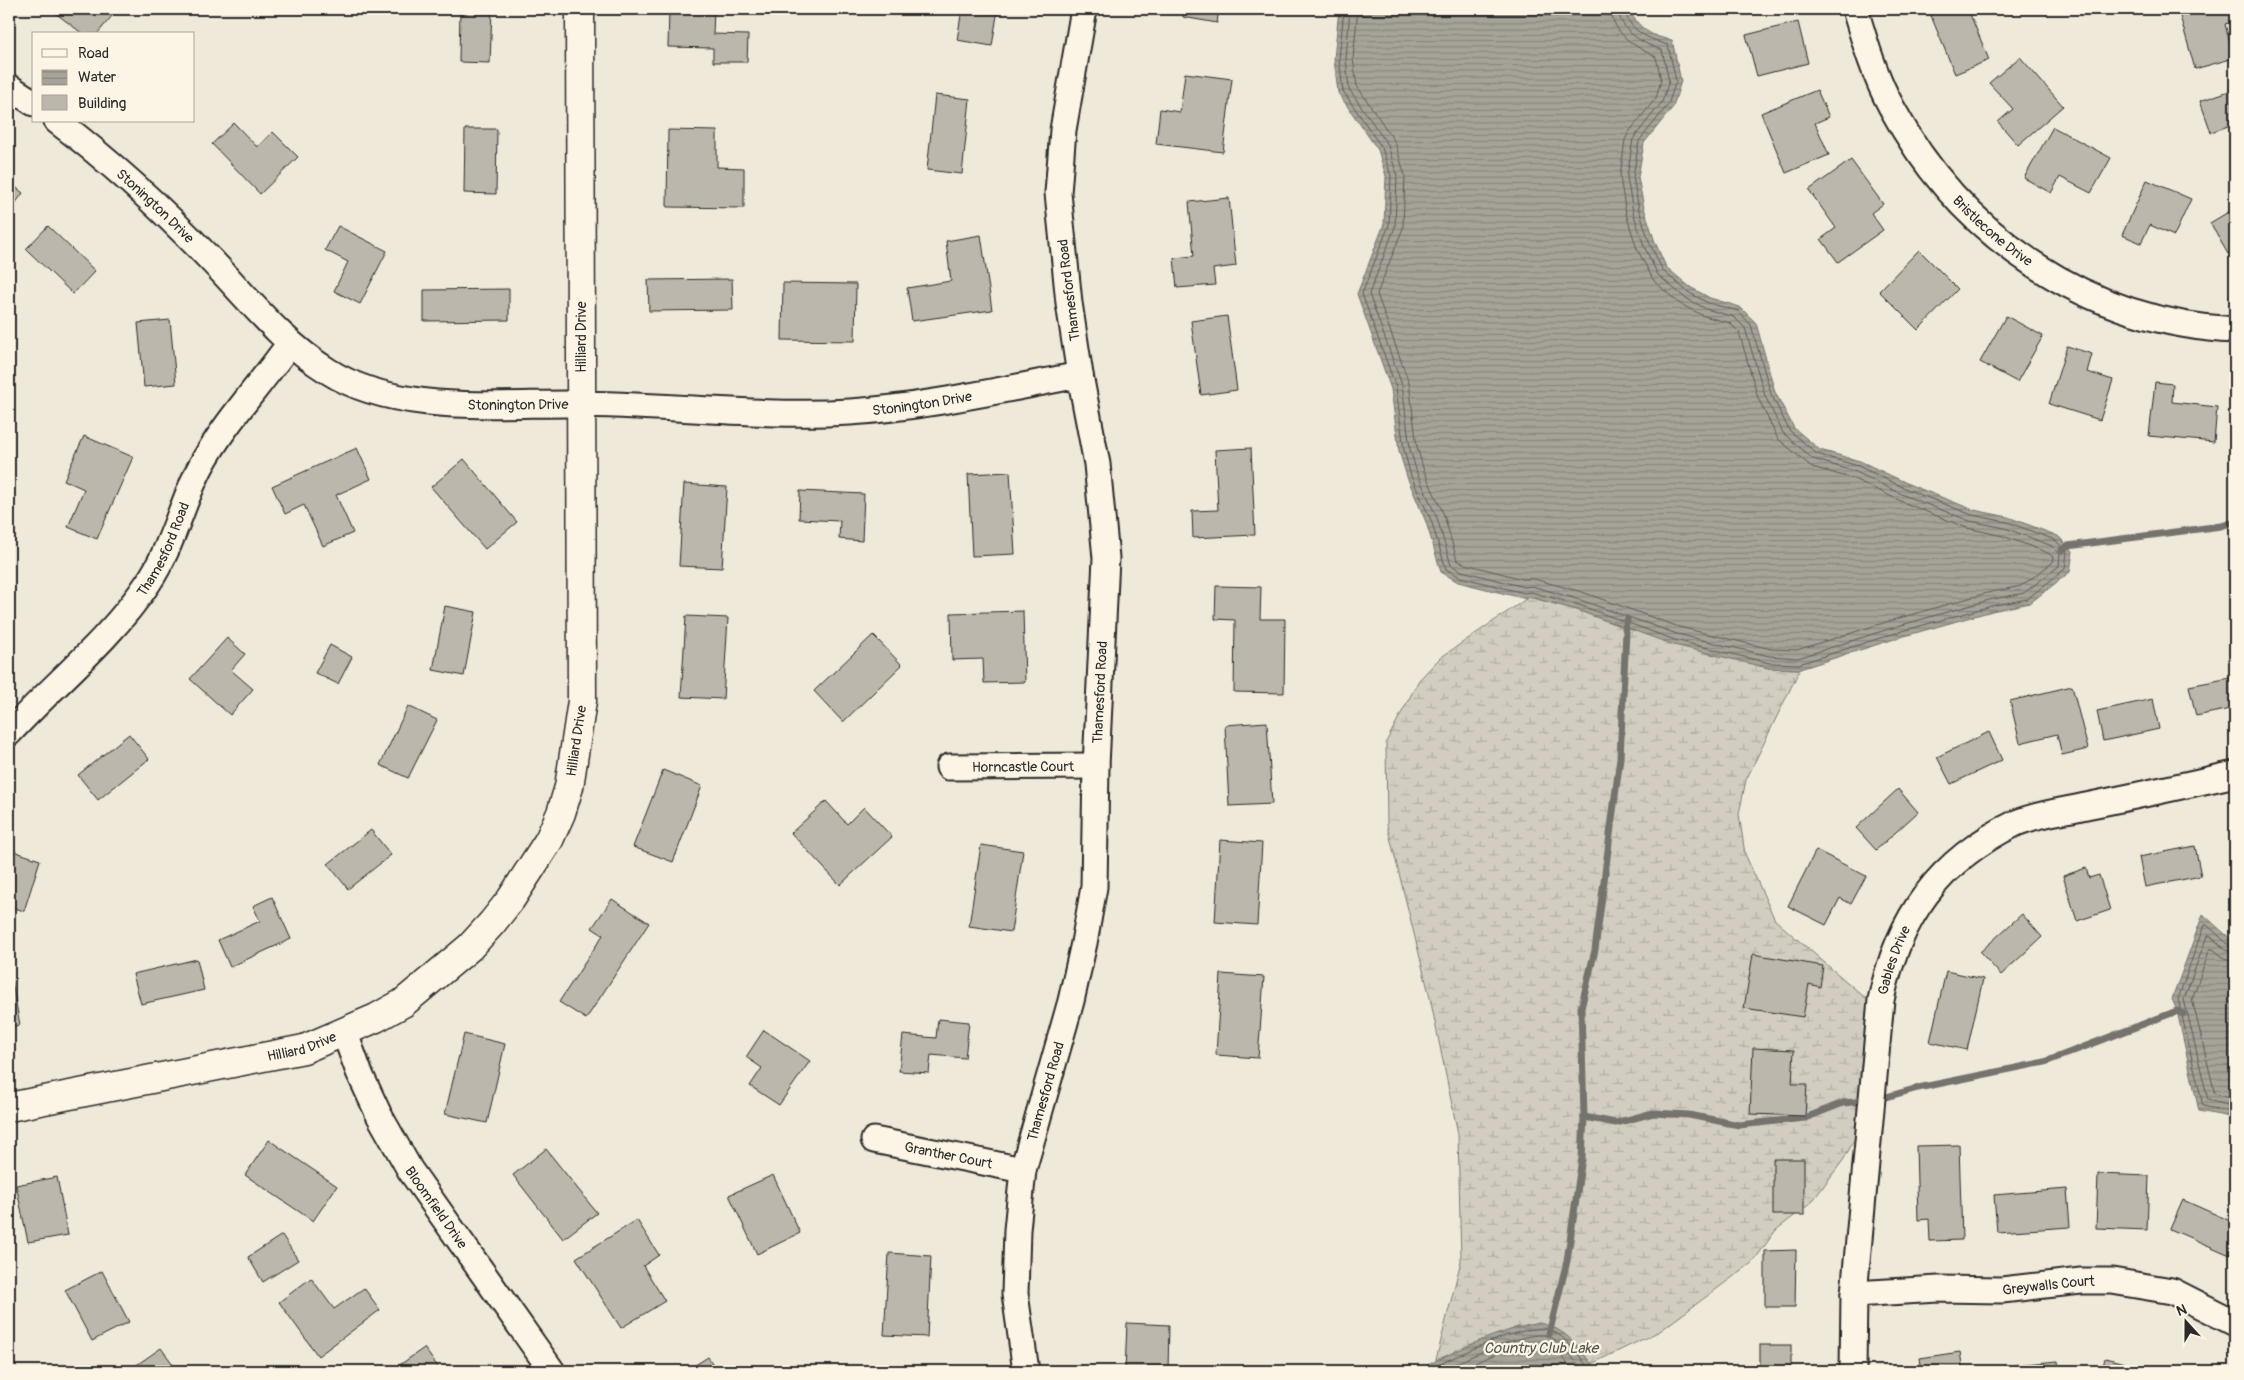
<svg xmlns="http://www.w3.org/2000/svg" width="2244" height="1380" font-family="Pangolin,sans-serif">
	<style>
		.wetland { fill: url(#wetland-marsh); stroke: #7e7c76 }
		.water { fill: url(#water-rules); stroke: #75736d }
		.lines { fill: none; stroke-linecap: round; stroke-linejoin: round }
		.shore { stroke: #5c5b57; stroke-width: 1 }
		.stream { stroke: #75736d; stroke-width: 7 }
		.building { fill: #bcb7ac; stroke: #2b2b2b }
		.street-casing { stroke: #2b2b2b; stroke-width: 29 }
		.secondary-casing { stroke: #2b2b2b; stroke-width: 31 }
		.street { stroke: #fcf5e5; stroke-width: 25 }
		.secondary { stroke: #fcf5e5; stroke-width: 28 }
		.labels { text-anchor: middle; dominant-baseline: central; stroke-width: 4.5; stroke-linejoin: round; paint-order: stroke }
		.street-label { font-size: 14px; fill: #2b2b2b; stroke: #fcf5e5 }
		.water-label { font-size: 15px; font-style: italic; fill: #565552; stroke: #fcf5e5 }
	</style>
	<defs>
		<pattern id="wetland-marsh" width="20" height="14" patternUnits="userSpaceOnUse" patternTransform="scale(1.25)"><rect width="20" height="14" fill="#d2cdc0"/><path d="M1 5h8M5 5V1M11 12h8M15 12V8" fill="none" stroke="#b4b0a5"/></pattern>
		<pattern id="water-rules" width="6" height="5" patternUnits="userSpaceOnUse" patternTransform="scale(1.25)"><rect width="6" height="5" fill="#a6a399"/><path d="M0 2.5h6" fill="none" stroke="#87857d"/></pattern>
	</defs>
	<rect width="100%" height="100%" fill="#efe9da"/>
	<filter id="ink" filterUnits="userSpaceOnUse"><feTurbulence type="fractalNoise" baseFrequency=".02" numOctaves="2"/><feDisplacementMap in="SourceGraphic" scale="10" xChannelSelector="R" yChannelSelector="G"/><feConvolveMatrix kernelMatrix="1 2 1 2 8 2 1 2 1" color-interpolation-filters="sRGB"/></filter>
	<g filter="url(#ink)">
		<polygon class="wetland" points="1529,597 1577,610 1625,628 1768,668 1800,669 1746,780 1739,814 1745,854 1775,920 1869,1001 1875,1100 1844,1159 1811,1203 1776,1230 1753,1262 1660,1331 1591,1364 1582,1352 1518,1327 1436,1360 1461,1261 1458,1134 1430,998 1387,825 1386,742 1419,680 1440,658"/>
		<g class="water">
			<path d="M1339,9h289c12,19 20,27 44,31l9,41 -8,26 -29,36 -6,34 6,31 11,34 11,25 24,20 20,11 30,9 16,16 19,69 19,36 26,22 40,11 53,25 61,24 34,7 50,19 15,15 -3,21 -40,31 -38,8 -91,26 -101,32 -32,-1 -94,-23 -97,-35 -47,-13 -4,2 -68,-17 -17,-10 -15,-50 -19,-45 -8,-26 -8,-62 -34,-95 27,-70 2,-48 -8,-26 -40,-57 -4,-34z"/>
			<polygon points="2203,914 2235,943 2235,1118 2199,1111 2177,1011 2172,999"/>
			<path d="M1539,1323c30,6 40,26 58,48h-181c38,-20 80,-40 123,-48z"/>
		</g>
		<g class="lines">
			<g class="shore">
				<path d="M1344,9l-5,50 4,32 39,57 9,28 -2,49 -27,69 34,93 8,63 7,26 20,44 15,49 14,8 64,16 7,-1 48,13 96,35 94,23 30,1 100,-32 92,-26 36,-7 38,-30 2,-17 -12,-12 -48,-18 -35,-7 -61,-24 -53,-25 -41,-12 -28,-24 -18,-36 -20,-69 -13,-14 -30,-8 -20,-11 -25,-21 -13,-27 -11,-34 -6,-33 6,-36 29,-36 8,-24 -8,-36c-18,-6 -41,-14 -43,-36"/>
				<path d="M1350,9l-4,50 3,30 39,56 9,31 -2,51 -26,67 33,91 8,64 7,24 20,45 14,47 11,6 62,16 8,-1 48,14 97,34 92,22 29,2 100,-32 91,-26 35,-7 35,-27 1,-12 -8,-8 -47,-18 -35,-7 -62,-24 -52,-25 -43,-13 -30,-26 -18,-37 -20,-68 -11,-11 -28,-8 -22,-12 -26,-22 -14,-29 -11,-34 -6,-35 6,-38 29,-37 7,-21 -7,-31c-18,-6 -42,-18 -44,-41"/>
				<path d="M1358,9l-5,50 4,27 38,56 10,34 -2,52 -26,66 32,89 8,64 7,24 20,44 13,45 8,4 58,15h11l48,13 97,35 92,22 26,1 99,-31 91,-26 34,-7 31,-23 1,-6 -5,-4 -45,-17 -36,-8 -62,-25 -51,-24 -42,-12 -34,-28 -20,-41 -19,-66 -9,-9 -26,-7 -24,-12 -26,-23 -17,-32 -11,-35 -6,-37 5,-37 4,-8 27,-34 5,-18 -5,-23c-20,-10 -44,-23 -45,-48"/>
				<polyline points="2235,947 2230,946 2207,925 2204,925 2178,999 2203,1106 2235,1113"/>
				<polyline points="2235,953 2227,951 2210,936 2207,936 2184,999 2208,1100 2235,1107"/>
				<polyline points="2235,961 2224,958 2213,949 2210,949 2192,999 2215,1094 2235,1099"/>
				<path d="M1426,1371c24,-12 100,-50 124,-41 18,7 29,27 41,41"/>
				<path d="M1440,1371c20,-10 88,-42 108,-35 15,6 25,23 35,35"/>
				<path d="M1457,1371c18,-8 72,-34 89,-27 12,5 20,18 27,27"/>
			</g>
			<g class="stream">
				<polyline points="2062,550 2068,546 2221,526 2235,522"/>
				<polyline points="1584,1117 1616,1123 1653,1113 1689,1115 1739,1125 1805,1118 1843,1103 1875,1100 1918,1088 2045,1062 2177,1011 2183,1014"/>
				<polyline points="1549,1334 1567,1261 1582,1158 1584,1117 1581,1008 1595,950 1620,758 1626,632 1625,628 1627,620"/>
			</g>
		</g>
		<g class="building">
			<polygon points="50,9 103,9 112,16 97,34 83,34"/>
			<polygon points="460,9 492,9 490,63 459,62"/>
			<polygon points="669,9 714,9 713,34 748,35 747,62 713,62 713,48 668,47"/>
			<polygon points="962,9 998,9 992,46 957,40"/>
			<polygon points="1184,9 1219,9 1217,23 1183,17"/>
			<polygon points="1935,9 1968,9 1989,60 1955,74 1929,11"/>
			<polygon points="2178,9 2235,9 2235,21 2225,24 2234,58 2195,69"/>
			<polygon points="1798,22 1808,63 1757,76 1746,35"/>
			<polygon points="2020,57 2063,106 2018,145 1998,122 2013,109 1989,83"/>
			<polygon points="1185,73 1232,79 1223,152 1156,144 1160,109 1180,112"/>
			<polygon points="2235,89 2235,127 2234,124 2211,132 2200,101"/>
			<polygon points="1817,90 1829,117 1815,123 1829,155 1786,173 1761,113"/>
			<polygon points="935,95 970,99 962,174 927,170"/>
			<polygon points="234,123 257,147 273,132 298,157 260,194 212,144"/>
			<polygon points="2053,127 2111,158 2091,193 2060,177 2051,193 2024,178"/>
			<polygon points="465,129 497,129 496,194 464,193"/>
			<polygon points="668,130 717,131 717,167 744,168 744,208 667,207"/>
			<polygon points="1851,160 1883,204 1871,213 1883,230 1838,262 1821,239 1836,228 1809,190"/>
			<polygon points="2147,180 2191,199 2174,236 2150,225 2141,243 2122,235"/>
			<polygon points="9,182 23,193 9,212"/>
			<polygon points="1229,198 1236,266 1213,269 1215,285 1177,288 1174,258 1194,256 1189,202"/>
			<polygon points="2235,208 2235,249 2228,254 2210,223"/>
			<polygon points="48,226 95,271 73,294 26,249"/>
			<polygon points="338,226 387,251 360,304 334,291 348,262 325,250"/>
			<polygon points="981,235 992,310 912,321 907,288 951,281 946,241"/>
			<polygon points="1919,250 1958,289 1918,330 1879,291"/>
			<polygon points="732,279 733,310 649,311 648,280"/>
			<polygon points="783,283 856,284 855,341 782,340"/>
			<polygon points="509,289 509,320 424,321 424,290"/>
			<polygon points="1227,316 1237,390 1201,395 1191,321"/>
			<polygon points="2006,316 2043,336 2017,382 1980,362"/>
			<polygon points="170,320 176,384 144,387 138,323"/>
			<polygon points="2067,346 2092,354 2087,372 2113,380 2100,420 2049,404"/>
			<polygon points="2155,382 2173,384 2172,402 2217,407 2214,442 2149,436"/>
			<polygon points="84,436 133,457 97,539 68,527 84,489 64,480"/>
			<polygon points="357,448 371,479 336,495 353,533 323,546 304,505 285,514 272,486"/>
			<polygon points="1251,448 1255,535 1193,538 1192,511 1218,510 1215,450"/>
			<polygon points="464,459 517,522 485,549 431,487"/>
			<polygon points="1010,472 1015,554 972,556 968,474"/>
			<polygon points="684,484 727,487 722,568 679,566"/>
			<polygon points="800,491 864,494 862,541 839,539 840,521 799,519"/>
			<polygon points="1216,586 1261,587 1260,619 1285,619 1284,693 1234,692 1235,620 1215,619"/>
			<polygon points="445,606 476,612 464,676 433,670"/>
			<polygon points="1023,611 1025,682 984,683 983,659 952,660 951,613"/>
			<polygon points="686,616 728,618 723,699 681,697"/>
			<polygon points="873,635 902,665 843,722 814,691"/>
			<polygon points="227,638 245,654 231,670 253,689 230,715 190,679"/>
			<polygon points="330,645 352,657 338,684 315,673"/>
			<polygon points="2235,677 2235,708 2196,716 2189,686"/>
			<polygon points="2072,686 2088,749 2062,755 2057,734 2020,743 2010,701"/>
			<polygon points="2153,699 2159,729 2103,741 2097,711"/>
			<polygon points="408,706 437,720 408,778 380,765"/>
			<polygon points="1267,722 1272,804 1229,806 1225,725"/>
			<polygon points="1989,732 2002,760 1951,784 1937,757"/>
			<polygon points="129,734 149,759 98,800 78,775"/>
			<polygon points="663,770 702,786 673,862 633,847"/>
			<polygon points="1898,789 1918,812 1876,850 1856,828"/>
			<polygon points="826,801 847,824 864,807 892,837 840,885 791,833"/>
			<polygon points="2235,829 2235,848 2230,831"/>
			<polygon points="371,830 391,855 348,889 328,864"/>
			<polygon points="1220,840 1262,843 1257,925 1215,922"/>
			<polygon points="981,845 1023,851 1011,932 969,926"/>
			<polygon points="2195,846 2201,876 2145,887 2139,857"/>
			<polygon points="10,850 40,860 24,911 9,906"/>
			<polygon points="1816,850 1866,876 1851,904 1840,898 1826,925 1788,906"/>
			<polygon points="2086,868 2089,878 2099,875 2110,910 2077,921 2063,876"/>
			<polygon points="272,897 291,939 230,967 218,940 260,921 253,906"/>
			<polygon points="612,899 649,923 586,1019 559,1002 603,935 592,928"/>
			<polygon points="2022,914 2042,937 2001,975 1980,952"/>
			<polygon points="1753,954 1823,966 1820,987 1809,984 1803,1017 1744,1008"/>
			<polygon points="197,959 204,990 141,1004 133,974"/>
			<polygon points="9,965 20,1025 9,1027"/>
			<polygon points="1946,971 1983,979 1967,1050 1930,1042"/>
			<polygon points="1221,974 1264,977 1258,1058 1216,1055"/>
			<polygon points="938,1019 969,1022 965,1058 931,1055 929,1073 899,1071 903,1035 936,1038"/>
			<polygon points="764,1030 810,1061 779,1105 750,1086 762,1068 746,1057"/>
			<polygon points="464,1034 505,1044 487,1123 445,1114"/>
			<polygon points="1753,1048 1794,1050 1792,1084 1807,1084 1805,1116 1750,1114"/>
			<polygon points="269,1140 337,1186 313,1221 245,1175"/>
			<polygon points="1959,1145 1962,1240 1930,1241 1929,1219 1918,1220 1916,1146"/>
			<polygon points="546,1149 597,1213 563,1239 513,1175"/>
			<rect x="1773" y="1159" width="31" height="56"/>
			<polygon points="2098,1174 2149,1176 2147,1230 2096,1228"/>
			<polygon points="773,1175 800,1233 757,1254 729,1195"/>
			<polygon points="57,1177 68,1235 28,1242 16,1185"/>
			<polygon points="2067,1189 2070,1227 1997,1232 1994,1195"/>
			<polygon points="2183,1200 2235,1223 2235,1244 2230,1255 2170,1229"/>
			<polygon points="637,1220 659,1255 643,1266 665,1301 621,1328 576,1258"/>
			<polygon points="282,1235 298,1260 263,1282 248,1257"/>
			<polygon points="1796,1250 1795,1307 1765,1307 1765,1251"/>
			<polygon points="889,1253 931,1256 927,1337 884,1335"/>
			<polygon points="102,1271 129,1322 92,1341 65,1290"/>
			<polygon points="311,1278 334,1309 364,1288 380,1310 318,1356 279,1302"/>
			<polygon points="1127,1323 1169,1325 1168,1371 1125,1371"/>
			<rect x="1760" y="1345" width="31" height="26"/>
			<polygon points="161,1348 178,1371 128,1371"/>
			<polygon points="424,1348 441,1371 391,1371"/>
			<polygon points="1960,1352 1963,1371 1922,1371 1920,1358"/>
			<polygon points="708,1357 717,1371 686,1371"/>
			<polygon points="2105,1358 2152,1370 2151,1371 2102,1371"/>
			<polygon points="2058,1361 2059,1371 2014,1371 2014,1365"/>
		</g>
		<g class="lines">
			<defs>
				<g id="street">
					<path id="s1" d="M1855,9c10,34 20,68 37,99 69,129 197,215 343,222"/>
					<polyline points="9,87 34,103"/>
					<path id="s2" d="M57,121c54,41 105,88 152,137 38,39 72,84 119,113 69,44 170,32 249,33 91,1 182,13 273,8 77,-5 154,-23 230,-37"/>
					<path id="s3" d="M9,733c46,-50 101,-93 139,-150 24,-35 33,-79 53,-117 24,-44 60,-82 89,-123"/>
					<path id="s4" d="M949,767l147,-1"/>
					<path id="s5" d="M344,1031l15,41 20,43 31,55 142,201"/>
					<path id="s6" d="M874,1140l149,30"/>
					<path id="s7" d="M1854,1294l85,-5 63,1 79,-9h31l60,10 63,32"/>
					<path id="s8" d="M1026,1371l-11,-77 2,-64 6,-60 48,-169 13,-58 10,-56 2,-121 10,-208 -9,-94 -17,-89 -11,-72 -11,-110 5,-63 21,-121"/>
					<path id="s9" d="M1853,1371l1,-77 27,-294c17,-82 58,-140 135,-177 21,-9 48,-12 70,-17 50,-10 100,-21 149,-32"/>
				</g>
				<g id="secondary">
					<path id="s10" d="M9,1107l295,-58 72,-31 27,-15 67,-56 22,-24 19,-24 38,-59 12,-27 8,-26 13,-86 -2,-692"/>
				</g>
			</defs>
			<use href="#street" class="street-casing"/>
			<use href="#secondary" class="secondary-casing"/>
			<use href="#street" class="street"/>
			<use href="#secondary" class="secondary"/>
		</g>
	</g>
	<g class="labels">
		<g class="street-label">
			<text stroke="none"><textPath href="#s2" startOffset="130">Stonington Drive</textPath></text>
			<text stroke="none"><textPath href="#s1" startOffset="266">Bristlecone Drive</textPath></text>
			<text transform="translate(1069 290) rotate(-97)">Thamesford Road</text>
			<text transform="translate(581 337) rotate(-90)">Hilliard Drive</text>
			<text stroke="none"><textPath href="#s2" startOffset="970">Stonington Drive</textPath></text>
			<text stroke="none"><textPath href="#s2" startOffset="565">Stonington Drive</textPath></text>
			<text stroke="none"><textPath href="#s3" startOffset="242">Thamesford Road</textPath></text>
			<text stroke="none"><textPath href="#s8" startOffset="689">Thamesford Road</textPath></text>
			<text stroke="none"><textPath href="#s10" startOffset="734">Hilliard Drive</textPath></text>
			<text stroke="none"><textPath href="#s4" startOffset="74">Horncastle Court</textPath></text>
			<text stroke="none"><textPath href="#s9" startOffset="414">Gables Drive</textPath></text>
			<text stroke="none"><textPath href="#s10" startOffset="299">Hilliard Drive</textPath></text>
			<text stroke="none"><textPath href="#s8" startOffset="284">Thamesford Road</textPath></text>
			<text stroke="none"><textPath href="#s6" startOffset="76">Granther Court</textPath></text>
			<text stroke="none"><textPath href="#s5" startOffset="200">Bloomfield Drive</textPath></text>
			<text stroke="none"><textPath href="#s7" startOffset="195">Greywalls Court</textPath></text>
		</g>
		<g class="water-label">
			<text x="1541" y="1348">Country Club Lake</text>
		</g>
	</g>
	<rect width="2244" height="1380" fill="none" stroke="#fcf5e5" stroke-width="30"/>
	<rect x="15" y="15" width="2214" height="1350" fill="none" stroke="#2b2b2b" stroke-width="2" filter="url(#ink)"/>
	<rect x="32" y="32" width="162" height="90" fill="#fcf5e5" stroke="#a8a49b"/>
	<rect x="42" y="49" width="25" height="8" fill="#fcf5e5" stroke="#a8a49b"/>
	<text x="78" y="58" font-size="15" fill="#2b2b2b">Road</text>
	<rect x="42" y="70" width="25" height="15" fill="url(#water-rules)" stroke="#a8a49b"/>
	<text x="78" y="82" font-size="15" fill="#2b2b2b">Water</text>
	<rect x="42" y="95" width="25" height="15" fill="#bcb7ac" stroke="#a8a49b"/>
	<text x="78" y="108" font-size="15" fill="#2b2b2b">Building</text>
	<g transform="translate(2186 1322) rotate(339)" stroke="#fcf5e5" stroke-width="4" paint-order="stroke">
	<path d="M0-4L9 19L0 12L-9 19Z" fill="#2b2b2b"/>
	<text y="-8" font-size="14" font-weight="bold" text-anchor="middle" fill="#2b2b2b">N</text>
	</g>
</svg>
